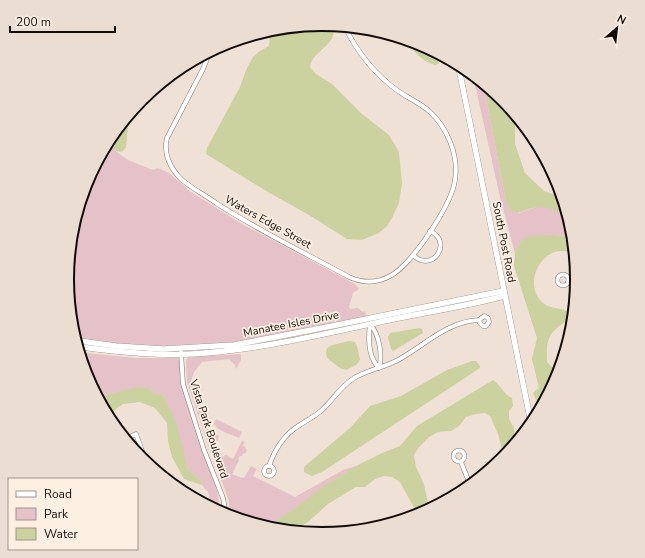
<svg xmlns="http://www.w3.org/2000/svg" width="645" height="558" font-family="'Nunito Sans',sans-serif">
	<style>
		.green { fill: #e5c2c8 }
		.water { fill: #ccd1a0 }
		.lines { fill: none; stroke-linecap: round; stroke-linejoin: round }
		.street-casing { stroke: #85786e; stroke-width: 5 }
		.secondary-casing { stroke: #85786e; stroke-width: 6 }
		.street { stroke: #fff; stroke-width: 4 }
		.secondary { stroke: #fff; stroke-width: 5.5 }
		.labels { text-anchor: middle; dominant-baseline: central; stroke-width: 3.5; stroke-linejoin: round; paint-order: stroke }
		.street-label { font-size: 11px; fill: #110c09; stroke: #feefe3 }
		.rim { fill: none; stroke: #110c09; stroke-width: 2 }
	</style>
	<rect width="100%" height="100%" fill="#f0e1d6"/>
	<g class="green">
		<polygon points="474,80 484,86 506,202 519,213 536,207 543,207 564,213 569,237 556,235 521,241 515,253 500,197"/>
		<polygon points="114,141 114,150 128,160 153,170 158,168 169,173 191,192 215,207 242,224 355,284 359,289 353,293 349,307 350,309 358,308 363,312 365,311 367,319 336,323 336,318 330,326 259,341 181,348 80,341 68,279 87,181"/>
		<polygon points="86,353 135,358 181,358 183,384 213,472 221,512 211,506 208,492 202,485 203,483 188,469 164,396 157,395 150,389 103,396 102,398 87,376 83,359 85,359 83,355"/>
		<polygon points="241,354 241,360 236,369 235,365 229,359 202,362 194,372 191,381 197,402 208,429 219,436 218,441 209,444 208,444 187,382 186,361 188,357"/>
		<path d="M216,419l26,13 -3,6c-8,-4 -20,-6 -25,-14z"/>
		<path d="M242,441l3,1 -2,3 4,5 -2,4 -2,-1 -1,3h-2l-2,3 1,1 -7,14 10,4v-1l2,1 7,-12 6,3 -4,7 42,21 48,-27 13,-4c-29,18 -56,40 -85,58l-41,-8 -1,-15 -17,-48 5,-4 1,1 -3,3 1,5h3l7,-3 7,4z"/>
	</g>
	<g class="water">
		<path d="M307,27l6,2 7,-1 11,1 3,4c-3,14 -22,20 -24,34l6,7 16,10 30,30 27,21 10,17 3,31 -3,20 -7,15 -5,8 -8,7 -17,7 -15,-1 -38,-24 -41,-23 -62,-38 1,-6 33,-61 6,-17 7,-13 7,-6 9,-5 1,-12z"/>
		<path d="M404,40l16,4 18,12 1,7 -3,2c-13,-2 -23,-15 -32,-25z"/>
		<path d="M484,86l19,13 14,21 -2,7v17l10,29 19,18 17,6 3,16c-8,-1 -19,-7 -27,-6 -9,1 -16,7 -25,5l-6,-10z"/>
		<polygon points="143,98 128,127 126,147 123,151 120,152 114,150 114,141"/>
		<path d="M556,235l13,2 3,16c-2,-1 -6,-2 -9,-2 -23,-1 -38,31 -23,49 10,11 20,6 31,13l-1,6c-21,13 -24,18 -23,43l12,12 -1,3 -18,27 -4,-4 -3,-7 6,-5 -7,-29 5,-21 -23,-72 1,-13 6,-12 10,-5z"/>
		<polygon points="419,328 422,329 423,333 393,351 391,349 388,337 390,333"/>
		<polygon points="349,341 355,342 357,346 360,360 356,365 346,370 340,368 327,358 326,352 327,348 332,345"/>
		<polygon points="472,361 476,361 480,366 480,368 322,472 312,476 304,472 304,467 351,427 370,406 401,396 447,370"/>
		<path d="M493,380c8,5 11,15 19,18l1,8 -4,5v8l5,9 1,13 -11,17 -6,-24 -8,-18 -5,-3 -9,1 -10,3 -7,9 -8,5 -13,1 -9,5 -10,10 -5,8 2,12 8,17 5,24 -11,7 -18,-33 -8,-5 -8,-1 -9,3 -10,8h-9l-28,17 -20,18 -12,7 -25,-5 24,-16 32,-24 29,-18 26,-13 18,-7 17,-20z"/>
		<polygon points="139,387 150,389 157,395 161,394 164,396 166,402 176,421 188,469 203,483 202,485 184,479 172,457 168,441 167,423 155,408 140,402 123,404 111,413 102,398 102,396"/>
	</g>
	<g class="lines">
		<defs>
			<g id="street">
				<path d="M209,54l-6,15 -36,69c-4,15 3,30 14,41 10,9 24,16 35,24 43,28 89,50 133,74 22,10 42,3 57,-14 17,-18 46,-60 49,-83 4,-25 -8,-53 -26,-69 -9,-8 -21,-13 -31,-20 -22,-16 -40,-38 -52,-62"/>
				<path d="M413,255c19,19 41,-13 17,-24"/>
				<circle cx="563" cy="280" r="5.5"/>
				<polyline points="568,282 576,285"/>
				<path d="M370,324c9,10 13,31 9,44 -11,-11 -11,-29 -9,-44z"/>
				<polyline points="181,352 183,384 204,450 223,498 226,515"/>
				<polyline points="128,438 136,434 146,462"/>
				<circle cx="459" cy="456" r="5.5"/>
				<polyline points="461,462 469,482"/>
				<path d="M269,466c5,-14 13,-28 25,-37 9,-7 19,-11 28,-19 11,-10 18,-23 32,-32 13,-8 28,-10 42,-17 27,-14 51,-40 83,-41l5,-4 4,2 1,4 -3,4h-3l-3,-3 -1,-3"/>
				<circle cx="269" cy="471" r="5"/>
			</g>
			<g id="secondary">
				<polyline points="459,69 530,418"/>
				<polyline points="80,341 116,346 163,349 234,345 332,326 503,291"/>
				<path d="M81,347c37,5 74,9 111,7 67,-4 132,-20 197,-34 38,-8 78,-14 115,-24"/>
			</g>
		</defs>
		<use href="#street" class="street-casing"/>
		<use href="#secondary" class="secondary-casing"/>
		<use href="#street" class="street"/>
		<use href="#secondary" class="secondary"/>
	</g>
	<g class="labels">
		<g class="street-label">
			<text transform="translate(268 222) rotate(29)">Waters Edge Street</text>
			<text transform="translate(504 242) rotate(79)">South Post Road</text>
			<text transform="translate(291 324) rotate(-11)">Manatee Isles Drive</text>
			<text transform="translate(209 429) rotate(72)">Vista Park Boulevard</text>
		</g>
	</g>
	<path d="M0 0H645V558H0ZM74 279a248 248 0 1 1 496 0a248 248 0 1 1-496 0Z" fill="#ebddd2" fill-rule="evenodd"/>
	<path class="rim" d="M74 279a248 248 0 1 1 496 0a248 248 0 1 1-496 0Z"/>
	<rect x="8" y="478" width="130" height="72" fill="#feefe3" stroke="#9f948c"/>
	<rect x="16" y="491" width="20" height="6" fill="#ffffff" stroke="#9f948c"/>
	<text x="44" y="498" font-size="12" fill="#110c09">Road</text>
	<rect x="16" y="508" width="20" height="12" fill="#e5c2c8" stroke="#9f948c"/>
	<text x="44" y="518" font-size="12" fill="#110c09">Park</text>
	<rect x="16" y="528" width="20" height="12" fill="#ccd1a0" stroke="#9f948c"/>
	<text x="44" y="538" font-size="12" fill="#110c09">Water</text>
	<g transform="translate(617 28) rotate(28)" stroke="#feefe3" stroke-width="3" paint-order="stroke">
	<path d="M0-3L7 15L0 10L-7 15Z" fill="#110c09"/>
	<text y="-6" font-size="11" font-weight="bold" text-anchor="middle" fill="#110c09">N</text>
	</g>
	<path d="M10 26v6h105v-6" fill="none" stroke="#110c09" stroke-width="2"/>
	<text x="16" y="26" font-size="12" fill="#110c09" stroke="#feefe3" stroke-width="3" paint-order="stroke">200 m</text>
</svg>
